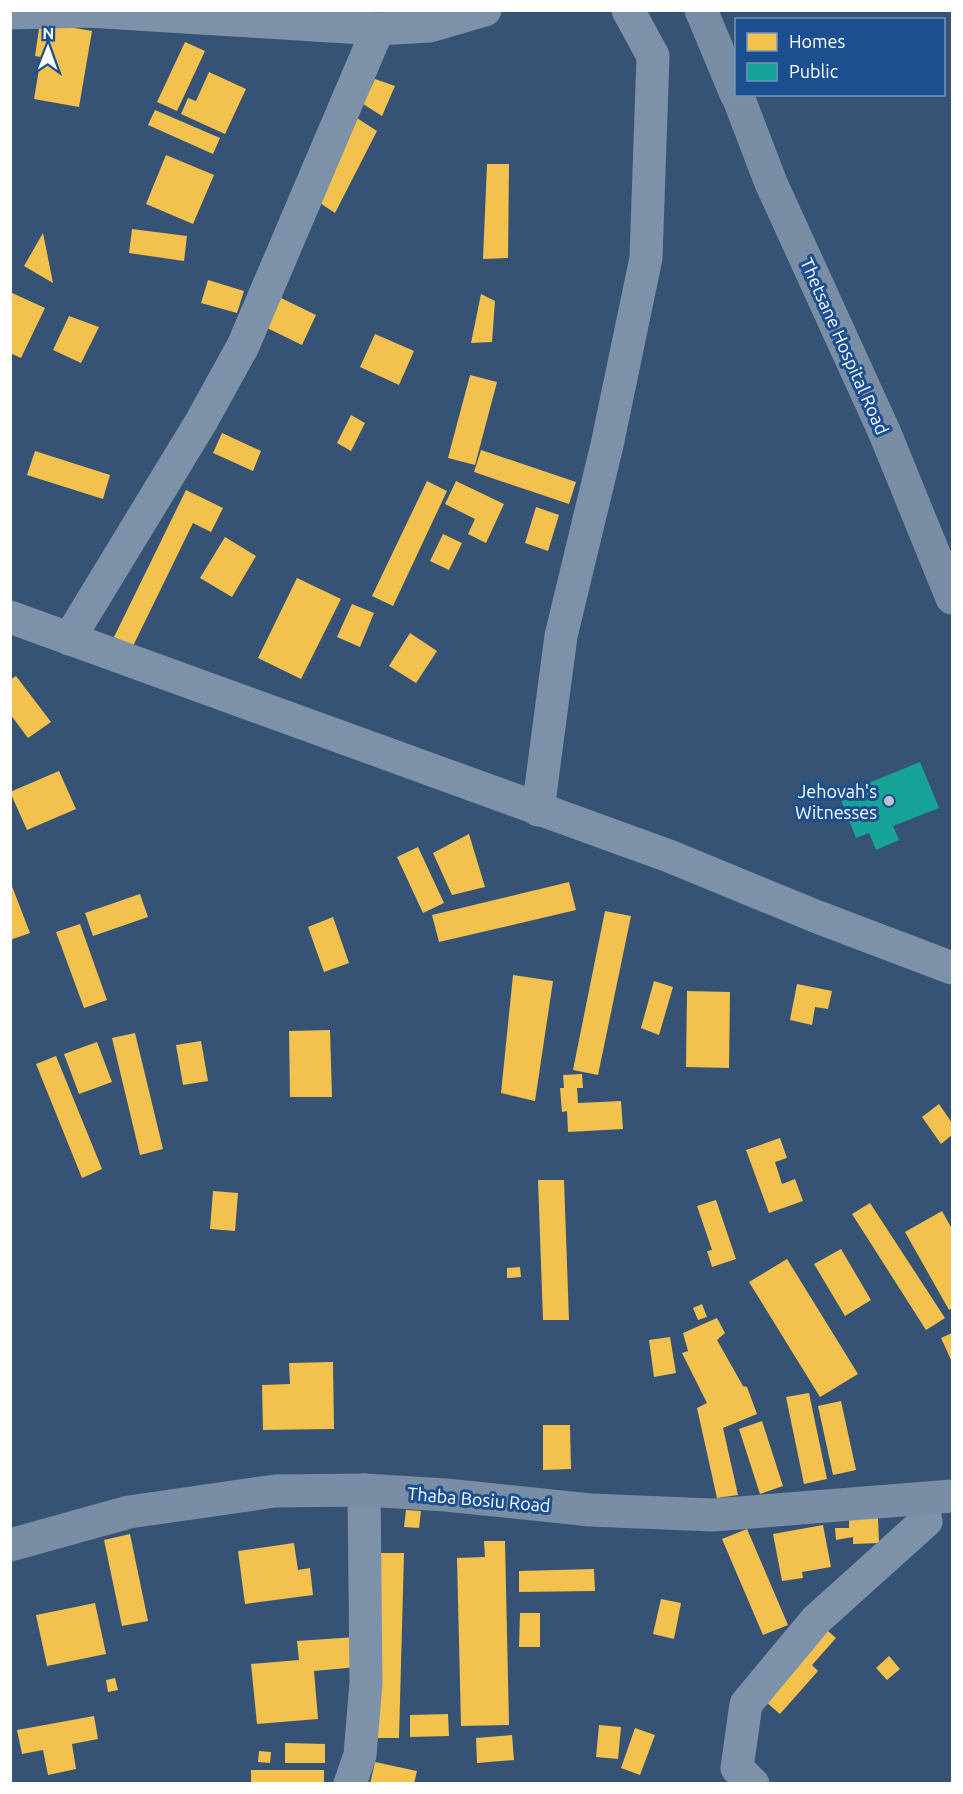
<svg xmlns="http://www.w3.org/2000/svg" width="963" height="1794" font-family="Ubuntu,sans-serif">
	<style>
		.homes { fill: #f2c14e }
		.public { fill: #17a398 }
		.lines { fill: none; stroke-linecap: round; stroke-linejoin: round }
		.street { stroke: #7d92a8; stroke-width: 33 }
		.secondary { stroke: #798da4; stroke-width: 33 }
		.poi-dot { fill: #b9c2ce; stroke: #1b4f8f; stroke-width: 2 }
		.labels { text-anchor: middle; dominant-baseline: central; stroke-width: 6; stroke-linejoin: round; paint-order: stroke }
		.street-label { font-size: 18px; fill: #fff; stroke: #1b4f8f }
		.poi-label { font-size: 18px; fill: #fff; stroke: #1b4f8f; text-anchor: end }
	</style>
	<rect width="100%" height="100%" fill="#365274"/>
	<g class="homes">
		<polygon points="40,22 92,31 79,107 34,99 41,57 35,56"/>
		<polygon points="185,42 205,51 177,111 157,102"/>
		<polygon points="209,72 246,89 225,134 181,114 188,98 196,101"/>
		<polygon points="375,79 395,86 382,116 363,104"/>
		<polygon points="155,110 220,138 213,154 148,125"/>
		<polygon points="357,118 377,131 335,213 320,203"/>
		<polygon points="166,155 214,175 193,224 146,204"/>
		<polygon points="487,164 509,164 508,258 483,259"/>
		<polygon points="132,229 187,236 184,261 129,253"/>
		<polygon points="43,233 53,283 24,266"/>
		<polygon points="208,280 244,291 237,313 201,303"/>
		<polygon points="10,292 45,308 21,358 10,353"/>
		<polygon points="481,294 495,301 492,342 471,343"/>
		<polygon points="279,297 316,315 302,345 265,327"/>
		<polygon points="69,316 99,327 81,363 53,350"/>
		<polygon points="375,334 414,351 399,385 360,367"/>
		<polygon points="470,375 497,382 475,465 448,458"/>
		<polygon points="351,415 365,423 351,451 337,443"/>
		<polygon points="222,433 261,451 253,471 213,453"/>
		<polygon points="481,450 576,482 569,504 474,472"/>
		<polygon points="35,451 110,475 103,499 27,475"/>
		<polygon points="427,481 447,491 393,606 372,596"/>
		<polygon points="456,481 504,504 486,543 468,534 475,519 445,504"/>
		<polygon points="186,490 223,508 211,532 193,523 133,646 114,637"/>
		<polygon points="536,507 559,515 548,551 525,543"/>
		<polygon points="443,534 462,543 449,570 430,561"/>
		<polygon points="225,537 256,556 232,597 200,578"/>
		<polygon points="297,578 341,599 301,679 258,658"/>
		<polygon points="352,604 374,613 360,647 337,637"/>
		<polygon points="410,633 437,651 416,683 389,666"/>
		<polygon points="16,676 51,722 28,738 10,714 10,680"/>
		<polygon points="59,771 76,809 27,830 10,792"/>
		<polygon points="469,834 485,887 452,895 433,853"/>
		<polygon points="418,847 444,903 423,913 397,857"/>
		<polygon points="10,881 30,933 10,940"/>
		<polygon points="569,882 576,910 439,942 432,915"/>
		<polygon points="140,894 148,917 93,936 85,913"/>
		<polygon points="605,911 631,916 598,1075 573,1070"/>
		<polygon points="333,917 349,963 324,972 308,927"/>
		<polygon points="80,924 107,1000 84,1008 56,932"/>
		<polygon points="513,975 553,981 535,1101 501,1093"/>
		<polygon points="654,981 673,987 659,1035 641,1028"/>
		<polygon points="797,984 832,991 828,1009 815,1007 812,1025 790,1020"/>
		<polygon points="687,991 730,992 729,1068 686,1067"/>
		<polygon points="330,1030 332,1097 290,1097 289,1031"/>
		<polygon points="135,1033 163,1149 140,1155 112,1038"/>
		<polygon points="201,1041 208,1081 183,1085 176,1045"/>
		<polygon points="97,1042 112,1082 79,1094 64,1054"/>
		<polygon points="56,1056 102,1169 82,1178 36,1064"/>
		<polygon points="582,1074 583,1088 577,1088 578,1103 621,1101 623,1129 568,1132 567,1111 562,1112 560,1088 564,1088 563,1075"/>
		<polygon points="939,1104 952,1123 952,1135 941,1144 922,1117"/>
		<polygon points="780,1138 787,1158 775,1162 782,1184 795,1179 803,1201 769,1213 746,1150"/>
		<polygon points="538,1180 564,1180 569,1320 543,1320"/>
		<polygon points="213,1191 238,1193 235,1231 210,1229"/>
		<polygon points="716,1200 736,1259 712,1267 707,1251 712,1250 697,1206"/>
		<polygon points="870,1203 945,1318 926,1330 852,1214"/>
		<polygon points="942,1211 952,1229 952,1308 949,1310 905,1232"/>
		<polygon points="841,1249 871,1300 845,1316 814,1264"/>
		<polygon points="787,1259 858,1374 820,1397 749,1282"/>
		<polygon points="520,1267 521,1277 507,1278 507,1268"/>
		<polygon points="702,1304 707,1317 698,1320 693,1308"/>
		<polygon points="717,1318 725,1333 717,1340 743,1386 747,1387 757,1414 723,1428 738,1495 717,1498 697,1408 707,1403 682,1353 688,1351 683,1333"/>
		<polygon points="952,1333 952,1362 941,1338"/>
		<polygon points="670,1337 676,1373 654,1377 649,1340"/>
		<polygon points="333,1362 334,1429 263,1430 262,1385 290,1384 289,1363"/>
		<polygon points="809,1393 827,1479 804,1484 786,1397"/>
		<polygon points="841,1401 856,1470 833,1475 818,1406"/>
		<polygon points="762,1421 783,1486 760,1494 739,1429"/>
		<polygon points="543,1425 570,1425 571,1469 543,1470"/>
		<polygon points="406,1510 421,1511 419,1528 404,1527"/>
		<polygon points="878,1518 879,1543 853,1544 853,1537 836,1540 835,1528 849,1528 849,1519"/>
		<polygon points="823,1525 831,1567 802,1572 803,1578 782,1581 773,1534"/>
		<polygon points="747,1529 788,1625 763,1635 722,1539"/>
		<polygon points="130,1534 148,1621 122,1626 104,1540"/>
		<polygon points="484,1541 505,1541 509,1725 461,1726 457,1558 485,1557"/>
		<polygon points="294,1543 298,1570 310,1568 313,1595 245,1604 238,1551"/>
		<polygon points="377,1553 404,1553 399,1738 373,1738"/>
		<polygon points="594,1569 595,1591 519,1592 519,1571"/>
		<polygon points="661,1599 681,1603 674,1639 653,1634"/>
		<polygon points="95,1603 106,1654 47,1666 36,1615"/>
		<polygon points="520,1613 540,1613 540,1647 519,1647"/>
		<polygon points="821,1625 836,1638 812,1665 818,1671 780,1714 766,1702"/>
		<polygon points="356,1637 358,1667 314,1671 318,1719 257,1724 251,1664 299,1660 297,1641"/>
		<polygon points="889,1656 900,1669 887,1680 876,1668"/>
		<polygon points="115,1678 118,1690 108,1692 106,1680"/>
		<polygon points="448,1714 449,1736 410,1737 410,1715"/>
		<polygon points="94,1716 98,1739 72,1744 76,1769 48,1775 43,1750 22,1754 17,1730"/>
		<polygon points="599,1725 621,1727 618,1759 596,1757"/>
		<polygon points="635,1728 655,1735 640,1775 621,1768"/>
		<polygon points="512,1735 514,1760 477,1763 476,1738"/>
		<polygon points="285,1743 325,1744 325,1763 285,1763"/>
		<polygon points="259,1751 271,1752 270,1763 258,1762"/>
		<polygon points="375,1762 417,1771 414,1784 370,1784"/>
		<rect x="251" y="1770" width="73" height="14"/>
	</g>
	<polygon class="public" points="920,762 939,808 893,826 899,840 876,850 869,833 856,838 839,795"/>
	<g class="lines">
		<g class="street">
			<polyline points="10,13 88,11 378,29 430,26 485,10"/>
			<polyline points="10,617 669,856 815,916 952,968"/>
			<polyline points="69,639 201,422 243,346 378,29"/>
			<polyline points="538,810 561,636 607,445 646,258 653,56 628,10"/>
			<polyline points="350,1784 360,1755 366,1682 364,1490"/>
			<polyline points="753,1784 737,1768 746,1704 816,1620 926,1521 921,1500"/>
		</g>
		<g class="secondary">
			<polyline points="701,10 736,94"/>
			<polyline points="737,94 771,183 884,431 952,598"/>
			<polyline points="10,1545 129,1512 275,1491 364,1490 446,1495 590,1510 713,1515 952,1496"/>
		</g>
	</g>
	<circle class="poi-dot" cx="889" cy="801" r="6"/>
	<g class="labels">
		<g class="street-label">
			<text transform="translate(845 346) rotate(66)">Thetsane Hospital Road</text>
			<text transform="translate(479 1499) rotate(5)">Thaba Bosiu Road</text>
		</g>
		<g class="poi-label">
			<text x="877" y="791">Jehovah's<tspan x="877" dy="21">Witnesses</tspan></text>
		</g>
	</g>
	<rect width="963" height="1794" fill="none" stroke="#ffffff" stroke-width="24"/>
	<rect x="735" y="18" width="210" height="78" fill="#1b4f8f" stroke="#7695bc" stroke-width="1.5"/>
	<rect x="747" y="33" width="30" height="18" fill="#f2c14e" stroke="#7695bc" stroke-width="1.5"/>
	<text x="789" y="48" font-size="18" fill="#ffffff">Homes</text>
	<rect x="747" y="63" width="30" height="18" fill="#17a398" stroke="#7695bc" stroke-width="1.5"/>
	<text x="789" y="78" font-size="18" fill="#ffffff">Public</text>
	<g transform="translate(48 48) rotate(1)" stroke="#1b4f8f" stroke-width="4.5" paint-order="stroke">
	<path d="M0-4.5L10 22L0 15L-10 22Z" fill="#ffffff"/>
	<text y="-9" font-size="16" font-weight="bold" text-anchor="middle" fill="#ffffff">N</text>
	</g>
</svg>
